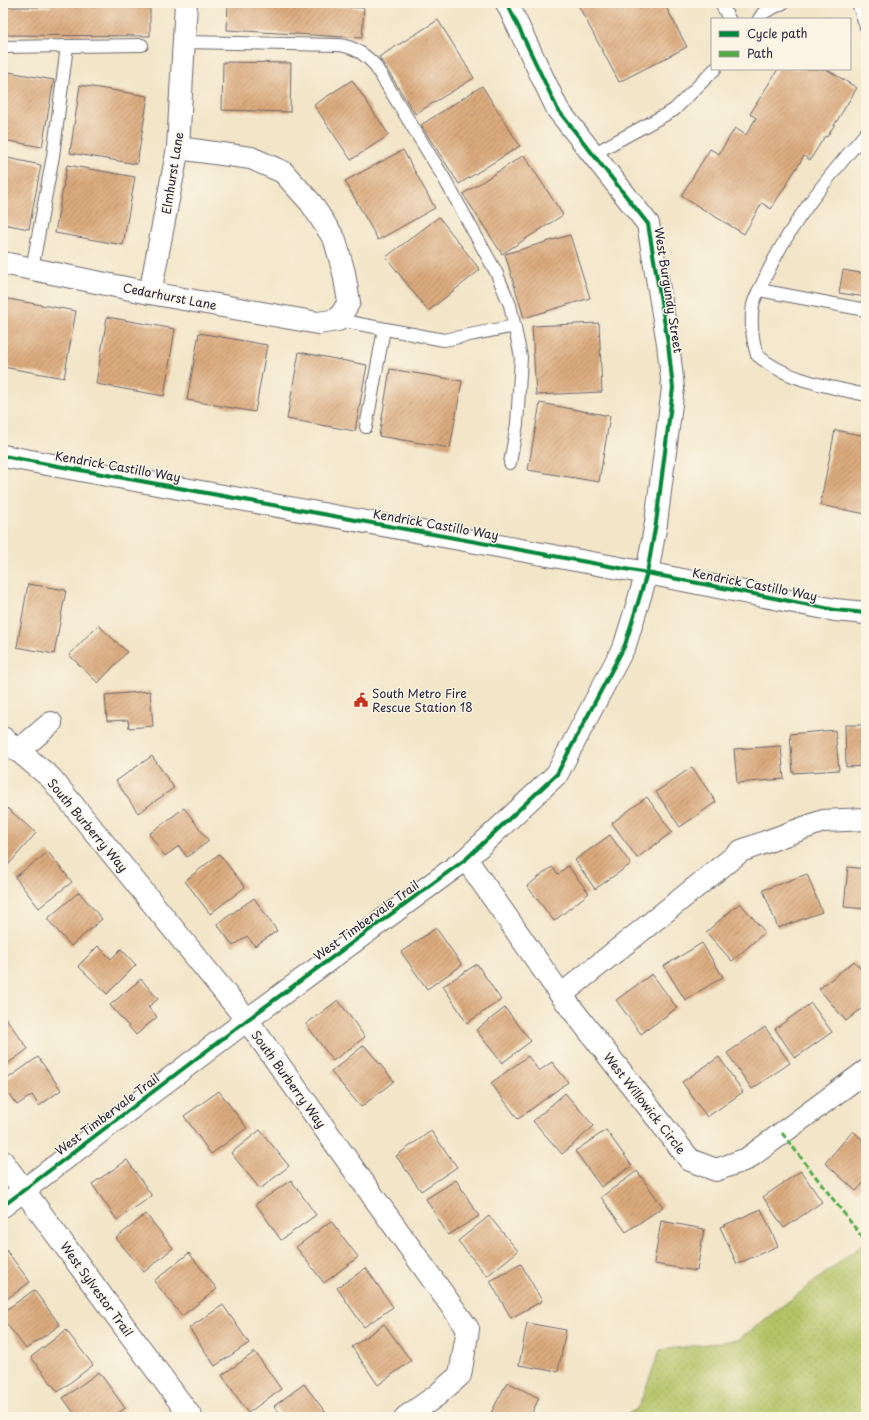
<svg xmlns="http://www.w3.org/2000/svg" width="869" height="1420" font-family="'Playpen Sans',sans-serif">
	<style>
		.grass { fill: url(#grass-dots); stroke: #6a7250 }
		.building { fill: url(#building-hatch) }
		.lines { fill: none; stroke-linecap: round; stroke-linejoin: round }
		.service-casing { stroke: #6b666c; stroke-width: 14 }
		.minor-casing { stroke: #6b666c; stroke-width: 24 }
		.secondary-casing { stroke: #6b666c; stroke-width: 24 }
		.service { stroke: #fff; stroke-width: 12 }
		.minor { stroke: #fff; stroke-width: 22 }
		.secondary { stroke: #fff; stroke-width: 22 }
		.quiet { stroke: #53aa46; stroke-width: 3; stroke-dasharray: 6 3; stroke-linecap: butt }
		.cycleway-casing { stroke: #fcf5e5; stroke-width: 6 }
		.cycleway { stroke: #00873e; stroke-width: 4 }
		.labels { text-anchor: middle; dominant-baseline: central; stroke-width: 3; stroke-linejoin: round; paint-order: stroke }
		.street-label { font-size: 12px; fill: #22223b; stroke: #fcf5e5 }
		.poi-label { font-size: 12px; fill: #22223b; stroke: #fcf5e5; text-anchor: start }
	</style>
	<defs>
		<pattern id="grass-dots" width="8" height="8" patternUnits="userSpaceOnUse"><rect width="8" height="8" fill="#b3c366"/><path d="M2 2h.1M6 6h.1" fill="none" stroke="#9aa759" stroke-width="1.8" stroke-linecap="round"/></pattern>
		<pattern id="building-hatch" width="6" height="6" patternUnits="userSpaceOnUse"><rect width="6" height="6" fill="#dbaa7d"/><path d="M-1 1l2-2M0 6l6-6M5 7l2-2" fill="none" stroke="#b18a68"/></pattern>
	</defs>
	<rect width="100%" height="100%" fill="#fcf5e5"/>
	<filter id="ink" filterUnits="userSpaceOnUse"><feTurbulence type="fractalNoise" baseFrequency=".025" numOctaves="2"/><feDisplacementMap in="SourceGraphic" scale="8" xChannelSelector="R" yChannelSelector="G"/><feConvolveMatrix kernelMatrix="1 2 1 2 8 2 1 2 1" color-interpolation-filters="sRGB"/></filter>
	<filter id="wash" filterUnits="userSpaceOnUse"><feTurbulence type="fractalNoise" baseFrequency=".012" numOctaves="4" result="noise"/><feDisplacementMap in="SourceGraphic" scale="16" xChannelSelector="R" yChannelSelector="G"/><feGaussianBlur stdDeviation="0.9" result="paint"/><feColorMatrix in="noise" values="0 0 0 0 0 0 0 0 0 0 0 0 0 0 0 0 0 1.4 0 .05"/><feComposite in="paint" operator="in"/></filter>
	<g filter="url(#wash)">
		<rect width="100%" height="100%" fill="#f2e5c8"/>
		<polygon class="grass" points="866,1242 866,1417 625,1417 639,1406 660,1350 738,1340"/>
		<g id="blocks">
			<g class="building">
				<polygon points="51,3 150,3 150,36 3,35 3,7 51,7"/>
				<polygon points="228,3 276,3 364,8 362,38 227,30"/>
				<polygon points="577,3 664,3 687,47 619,82"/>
				<polygon points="438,20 474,78 415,114 379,57"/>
				<polygon points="223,62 291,63 290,112 222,110"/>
				<polygon points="778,69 826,69 857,88 827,137 825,136 810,160 804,156 771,209 762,203 744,234 681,196 710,149 719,154 735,128 746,135 756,118 750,114"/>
				<polygon points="3,71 54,80 42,147 3,140"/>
				<polygon points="352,80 389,135 351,160 314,105"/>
				<polygon points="80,85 148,96 137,164 70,153"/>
				<polygon points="482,86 520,146 459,184 421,125"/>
				<polygon points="403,150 435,208 378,240 345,181"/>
				<polygon points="524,155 563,215 502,254 463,194"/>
				<polygon points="3,157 41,165 29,229 3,224"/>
				<polygon points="67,165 135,177 123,245 55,233"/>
				<polygon points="439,217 480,270 428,311 386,257"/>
				<polygon points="570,235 590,298 524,318 505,254"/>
				<polygon points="843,270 866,274 866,297 839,293"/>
				<polygon points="8,299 76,311 64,378 3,367 3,327"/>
				<polygon points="107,317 175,329 164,396 96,384"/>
				<polygon points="599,323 602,392 536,395 532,326"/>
				<polygon points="199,333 267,345 255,412 187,400"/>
				<polygon points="299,352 367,365 355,431 287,419"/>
				<polygon points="390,369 462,381 450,448 379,436"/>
				<polygon points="540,403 610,416 599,482 528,470"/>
				<polygon points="835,430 866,436 866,514 820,505"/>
				<polygon points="28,584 66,590 54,654 17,647"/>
				<polygon points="98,625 127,652 98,683 69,655"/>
				<polygon points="150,691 153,726 129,728 128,720 107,721 105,695"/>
				<polygon points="845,725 866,725 866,766 846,767"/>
				<polygon points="835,730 839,770 793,773 790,734"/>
				<polygon points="781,746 784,779 737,783 734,749"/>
				<polygon points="152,756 174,788 138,813 116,781"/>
				<polygon points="692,767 716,802 680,827 656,792"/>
				<polygon points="647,797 672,832 637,858 612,823"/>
				<polygon points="7,808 36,833 3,871 3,813"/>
				<polygon points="184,808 209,841 187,857 179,846 165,856 149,834"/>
				<polygon points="610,835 631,864 595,889 575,860"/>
				<polygon points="48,852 72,882 39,908 15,877"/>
				<polygon points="219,854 245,887 210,914 185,881"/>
				<polygon points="568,866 589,893 554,921 527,886 552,867 558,874"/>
				<polygon points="848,867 866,869 866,909 844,907"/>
				<polygon points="807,874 822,912 778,928 763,890"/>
				<polygon points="79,892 102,919 71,946 47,919"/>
				<polygon points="254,898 277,931 255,946 247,936 233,946 217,924"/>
				<polygon points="740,903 765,932 732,961 706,932"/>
				<polygon points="436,928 462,965 427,989 401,952"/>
				<polygon points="702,943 723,977 685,1000 664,966"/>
				<polygon points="98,946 111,959 121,949 136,965 107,994 78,966"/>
				<polygon points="854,961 866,975 866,1005 846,1021 819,989"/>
				<polygon points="477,964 501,1000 467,1023 443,986"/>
				<polygon points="652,974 677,1008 641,1034 616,1000"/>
				<polygon points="141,979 158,999 148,1007 157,1017 136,1035 110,1005"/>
				<polygon points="338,1000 365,1037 333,1061 306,1024"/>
				<polygon points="811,1003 832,1032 795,1058 775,1029"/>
				<polygon points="505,1008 531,1041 502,1063 476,1030"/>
				<polygon points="5,1017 28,1049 3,1067 3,1019"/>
				<polygon points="765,1027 790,1063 752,1089 727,1053"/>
				<polygon points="364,1045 394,1081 361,1107 331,1072"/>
				<polygon points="528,1056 539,1071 552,1062 568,1082 518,1119 491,1083"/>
				<polygon points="38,1057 61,1090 39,1106 32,1095 17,1105 3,1086 3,1082"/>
				<polygon points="719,1057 743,1092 707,1117 682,1082"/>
				<polygon points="219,1091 247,1128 211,1154 184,1116"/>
				<polygon points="565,1093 594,1126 562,1154 533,1121"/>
				<polygon points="260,1130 289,1166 260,1189 231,1153"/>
				<polygon points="606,1130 632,1166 601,1187 575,1151"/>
				<polygon points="431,1131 457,1167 421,1191 396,1156"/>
				<polygon points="853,1131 866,1143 866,1180 856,1191 825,1163"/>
				<polygon points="127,1160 152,1196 117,1220 92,1184"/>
				<polygon points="637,1171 663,1207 626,1232 601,1197"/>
				<polygon points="801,1171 822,1202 784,1228 763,1197"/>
				<polygon points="291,1180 316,1215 281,1240 256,1204"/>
				<polygon points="456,1180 479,1216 448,1235 426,1199"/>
				<polygon points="761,1209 778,1246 737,1264 720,1227"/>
				<polygon points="146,1214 173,1248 144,1272 116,1238"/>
				<polygon points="489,1216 518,1251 487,1276 458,1241"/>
				<polygon points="331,1221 358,1257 324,1283 296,1247"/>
				<polygon points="661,1221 704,1229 697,1271 654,1264"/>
				<polygon points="3,1246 30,1282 3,1302"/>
				<polygon points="189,1253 217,1289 182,1316 154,1281"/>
				<polygon points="521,1264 542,1301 511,1318 490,1281"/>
				<polygon points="366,1268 393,1307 364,1327 337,1288"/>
				<polygon points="34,1290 60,1325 26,1349 3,1319 3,1312"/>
				<polygon points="223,1305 249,1343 215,1366 189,1328"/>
				<polygon points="527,1323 566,1330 558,1372 519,1365"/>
				<polygon points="384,1324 411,1361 378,1385 352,1347"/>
				<polygon points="66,1330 93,1365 58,1392 31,1357"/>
				<polygon points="255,1352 281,1389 248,1413 222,1375"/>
				<polygon points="99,1372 125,1408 113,1417 77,1417 63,1398"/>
				<polygon points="507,1382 539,1398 530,1417 489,1417"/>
				<polygon points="304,1384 329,1417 283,1417 274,1406"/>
			</g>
		</g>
	</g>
	<g filter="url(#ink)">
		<use href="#blocks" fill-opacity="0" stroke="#6b666c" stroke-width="1"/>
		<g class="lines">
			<defs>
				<g id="service">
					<polyline points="721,3 729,19"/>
					<polyline points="858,3 866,27"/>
					<polyline points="759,19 763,13 783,3"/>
					<path d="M184,42l155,3c15,2 24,8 35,19l70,114 52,94 14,33 11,52 -4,67 -7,39"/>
					<polyline points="3,47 142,45"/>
					<path d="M866,133c-38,44 -78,93 -102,147 -3,7 -9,16 -11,25 -3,18 -1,33 4,50 31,26 70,31 109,40"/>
					<polyline points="593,154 674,110 715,69"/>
					<polyline points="32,269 53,156 67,46"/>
					<polyline points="759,290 866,310"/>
					<polyline points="338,320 444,340 515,326"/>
					<polyline points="366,427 384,329"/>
				</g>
				<g id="minor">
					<polyline points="3,263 150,293 318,323 338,320 349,302 344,273 335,240 311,203 283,172 251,158 178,148"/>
					<polyline points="150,293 178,148 186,3"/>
					<polyline points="3,738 51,778 247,1020 468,1329 460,1375 436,1396 406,1417"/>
					<polyline points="18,751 51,723"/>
					<polyline points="866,819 823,821 741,851 561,995 690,1160 716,1170 747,1159 866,1071"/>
					<polyline points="466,859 561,995"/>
					<polyline points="3,1162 191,1417"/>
					<polyline points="3,1206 247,1020 466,859 557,774 625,645 647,573 656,523 673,388 668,343 648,224 558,110 507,3"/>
				</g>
				<polyline id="secondary" points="3,456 647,573 835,610 866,613"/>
			</defs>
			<use href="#service" class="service-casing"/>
			<use href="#minor" class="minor-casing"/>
			<use href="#secondary" class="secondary-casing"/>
			<use href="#service" class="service"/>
			<use href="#minor" class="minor"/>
			<use href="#secondary" class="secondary"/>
			<polyline class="quiet" points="782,1133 866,1242"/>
			<defs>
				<g id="cycleway">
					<polyline points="3,456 647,573 835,610 866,613"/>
					<polyline points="3,1206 247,1020 466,859 557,774 625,645 647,573 656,523 673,388 668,343 648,224 558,110 507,3"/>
				</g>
			</defs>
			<use href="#cycleway" class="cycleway-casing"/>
			<use href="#cycleway" class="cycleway"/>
		</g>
	</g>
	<defs>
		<symbol id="civic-bare" viewBox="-9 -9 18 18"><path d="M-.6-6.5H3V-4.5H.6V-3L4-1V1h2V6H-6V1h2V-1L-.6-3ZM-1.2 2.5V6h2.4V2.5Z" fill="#c8321e" stroke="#fcf5e5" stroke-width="2.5" paint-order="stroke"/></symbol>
	</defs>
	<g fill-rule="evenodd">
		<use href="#civic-bare" x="351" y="690" width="20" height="20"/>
	</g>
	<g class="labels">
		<g class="street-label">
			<text transform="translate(172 173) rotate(-81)">Elmhurst Lane</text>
			<text transform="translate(669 290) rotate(81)">West Burgundy Street</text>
			<text transform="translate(170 296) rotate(11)">Cedarhurst Lane</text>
			<text transform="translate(118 466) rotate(10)">Kendrick Castillo Way</text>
			<text transform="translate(436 524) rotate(10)">Kendrick Castillo Way</text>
			<text transform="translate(755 584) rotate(11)">Kendrick Castillo Way</text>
			<text transform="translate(88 825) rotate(50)">South Burberry Way</text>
			<text transform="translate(366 920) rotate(-36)">West Timbervale Trail</text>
			<text transform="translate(289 1079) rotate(54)">South Burberry Way</text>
			<text transform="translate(645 1103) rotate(52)">West Willowick Circle</text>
			<text transform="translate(107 1114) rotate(-37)">West Timbervale Trail</text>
			<text transform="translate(97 1289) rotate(54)">West Sylvestor Trail</text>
		</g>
		<g class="poi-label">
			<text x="372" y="693">South Metro Fire<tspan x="372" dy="14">Rescue Station 18</tspan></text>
		</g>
	</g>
	<rect width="869" height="1420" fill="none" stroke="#fcf5e5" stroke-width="16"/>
	<rect x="711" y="18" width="140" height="52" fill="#fcf5e5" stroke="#a5a1a1"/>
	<rect x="719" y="31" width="20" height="6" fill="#00873e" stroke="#a5a1a1"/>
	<text x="747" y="38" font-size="12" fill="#22223b">Cycle path</text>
	<rect x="719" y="51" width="20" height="6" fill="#53aa46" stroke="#a5a1a1"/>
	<text x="747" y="58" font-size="12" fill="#22223b">Path</text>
</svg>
